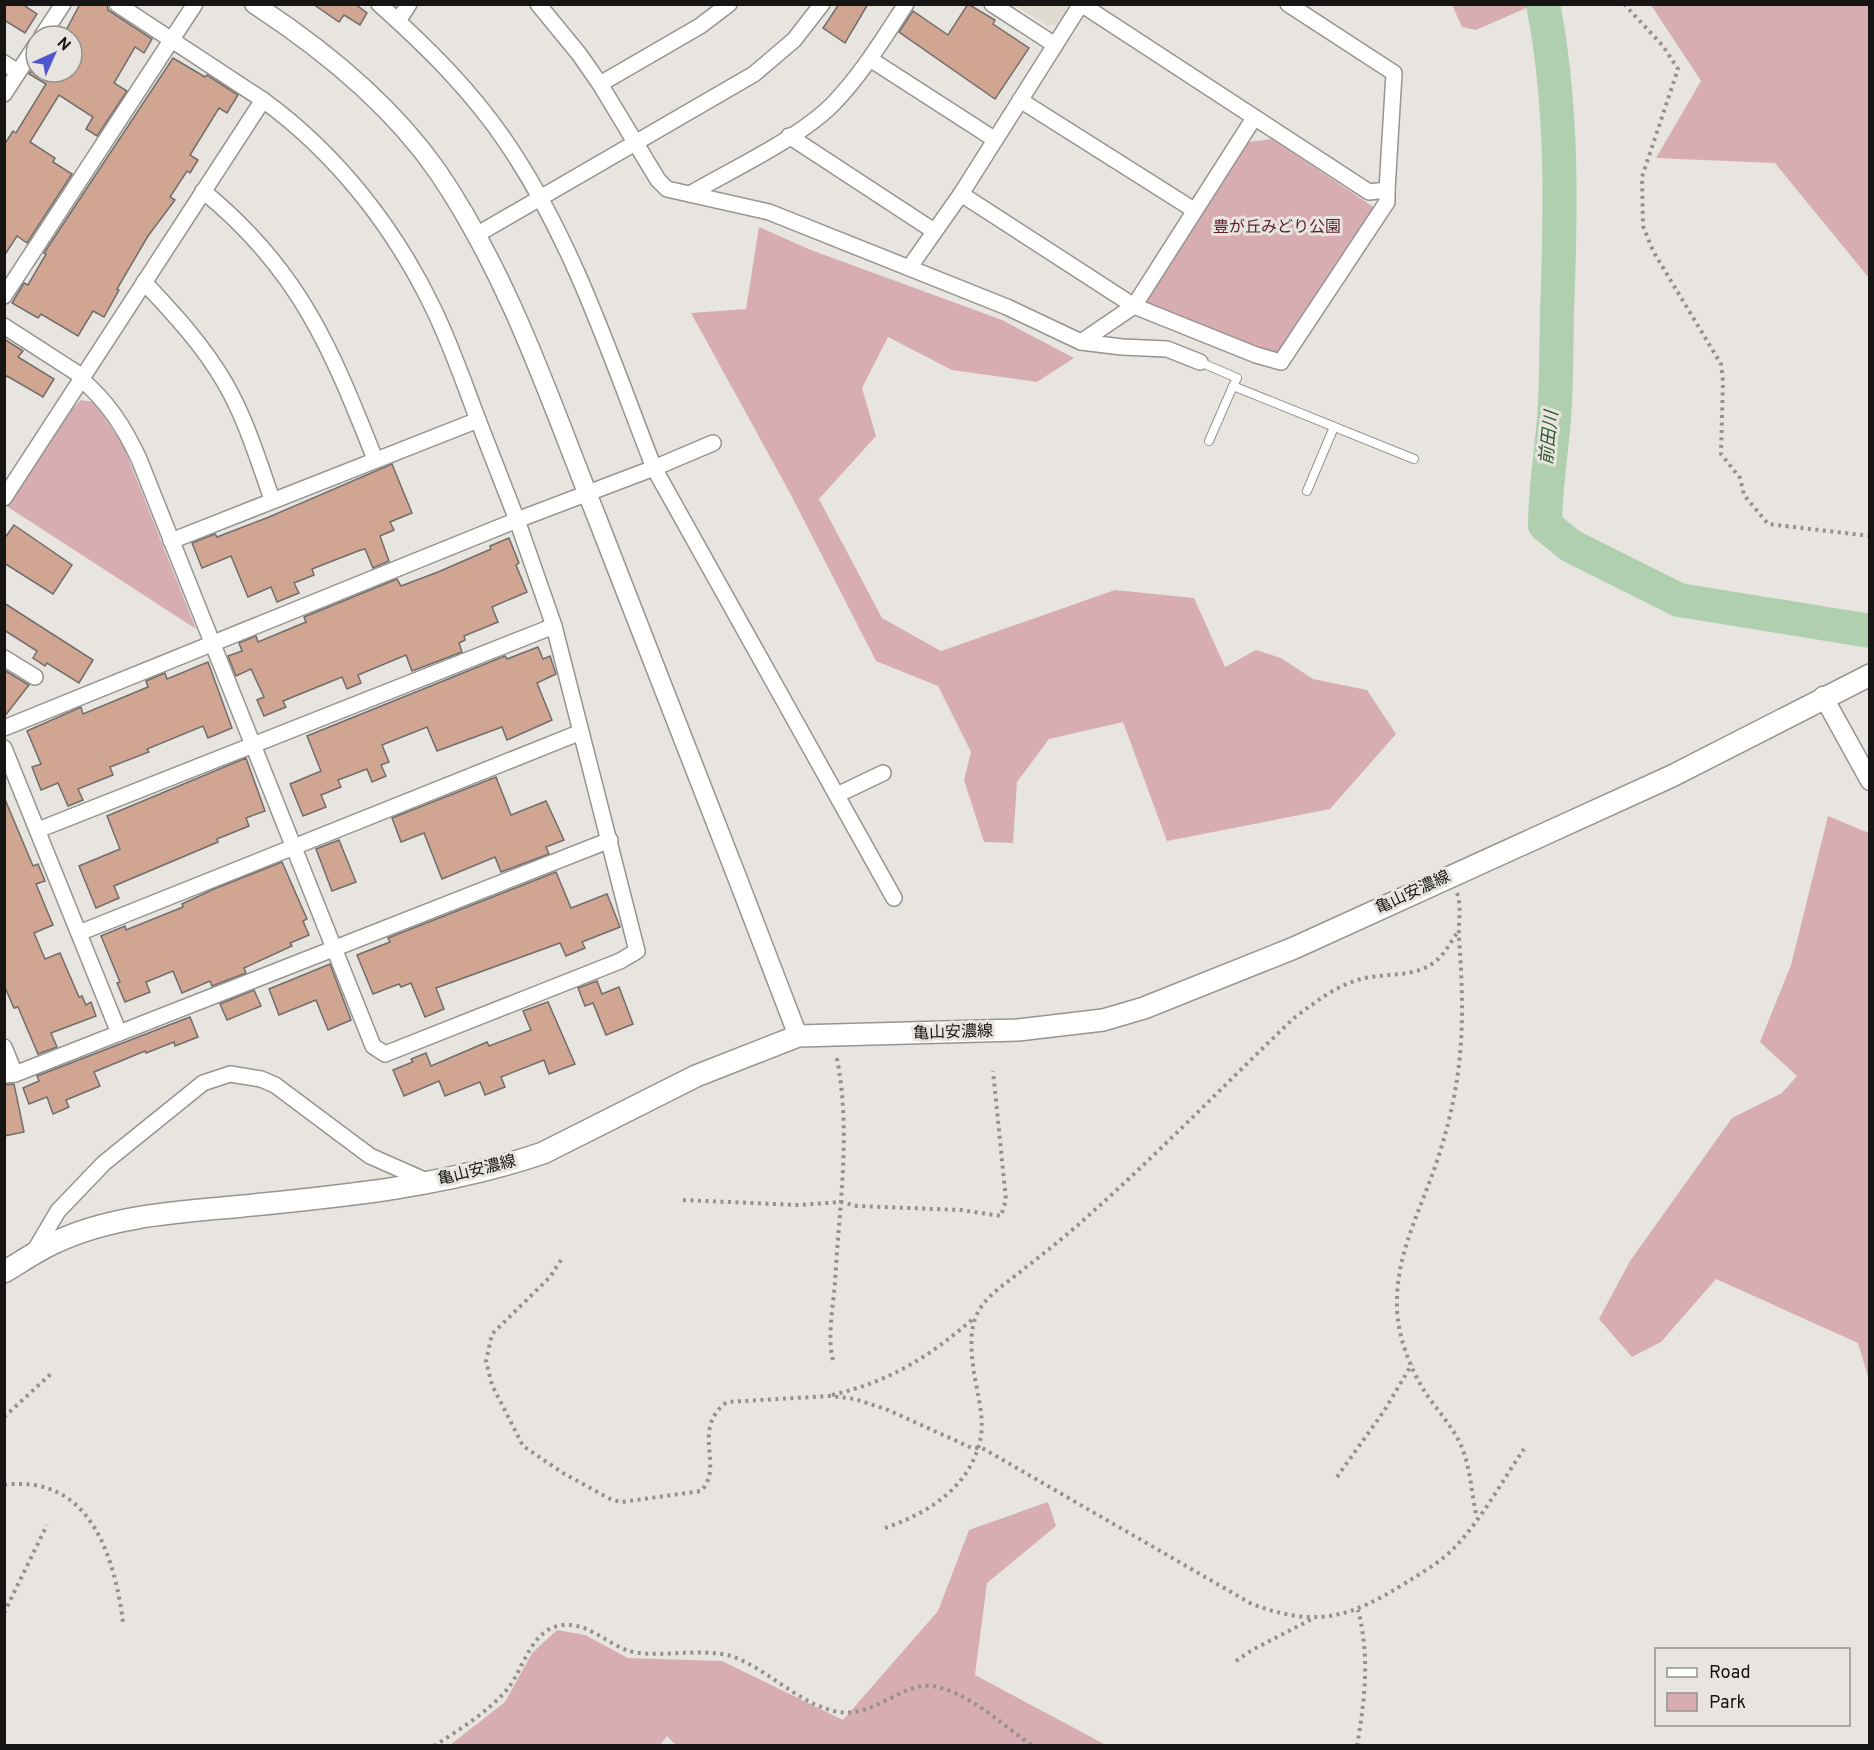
<svg xmlns="http://www.w3.org/2000/svg" width="1874" height="1750" font-family="Overpass,'Noto Sans JP',sans-serif">
	<style>
		.built { fill: #e1dad0 }
		.green { fill: #d7adb1 }
		.lines { fill: none; stroke-linecap: round; stroke-linejoin: round }
		.river { stroke: #afcfae; stroke-width: 34 }
		.building { fill: #d0a591; stroke: #716d6b; stroke-width: 1.5 }
		.service-casing { stroke: #969490; stroke-width: 10 }
		.minor-casing { stroke: #969490; stroke-width: 18 }
		.tertiary-casing { stroke: #969490; stroke-width: 21 }
		.secondary-casing { stroke: #969490; stroke-width: 24 }
		.path { stroke: #93908e; stroke-width: 4; stroke-dasharray: 3 4.5; stroke-linecap: butt }
		.service { stroke: #fff; stroke-width: 8 }
		.minor { stroke: #fff; stroke-width: 15 }
		.tertiary { stroke: #fff; stroke-width: 18 }
		.secondary { stroke: #fff; stroke-width: 21 }
		.labels { text-anchor: middle; dominant-baseline: central; stroke-width: 6; stroke-linejoin: round; paint-order: stroke }
		.park-label { font-size: 16px; fill: #591d28; stroke: #e8e5e1 }
		.street-label { font-size: 16px; fill: #161514; stroke: #e8e5e1 }
		.water-label { font-size: 18px; font-style: italic; fill: #2d5a2d; stroke: #e8e5e1 }
	</style>
	<rect width="100%" height="100%" fill="#e8e5e1"/>
	<polygon class="built" points="1015,5 1070,5 1058,24 1048,26"/>
	<g class="green">
		<polygon points="1452,5 1533,5 1476,30 1462,27"/>
		<polygon points="1651,5 1869,5 1869,278 1775,163 1656,158 1701,81"/>
		<polygon points="1272,139 1375,208 1276,355 1145,304 1248,142"/>
		<polygon points="759,227 811,250 1002,320 1074,358 1037,382 952,370 888,337 862,388 876,436 819,499 882,618 941,651 1115,590 1194,598 1225,667 1256,650 1281,658 1313,679 1367,690 1396,734 1330,809 1167,841 1123,722 1049,739 1017,782 1013,843 984,842 964,780 971,752 938,686 876,661 791,495 691,313 746,309"/>
		<polygon points="81,400 94,402 123,445 196,629 8,507 72,409"/>
		<polygon points="1828,816 1869,833 1869,1380 1858,1343 1716,1279 1661,1342 1632,1357 1599,1319 1630,1261 1732,1118 1782,1093 1797,1076 1760,1042 1791,965"/>
		<polygon points="1048,1502 1056,1526 987,1583 975,1675 1106,1745 677,1746 667,1736 659,1746 450,1745 505,1702 532,1653 557,1630 585,1635 628,1658 722,1661 843,1720 938,1611 969,1530"/>
	</g>
	<g class="lines">
		<path class="river" d="M1543,4c20,101 18,206 14,308 -1,39 0,79 -4,118 -3,32 -8,63 -8,95l26,21 108,54 191,31"/>
	</g>
	<g class="building">
		<polygon points="4,4 22,4 37,14 25,33 4,20"/>
		<polygon points="80,4 107,4 108,10 152,39 144,53 135,47 114,83 127,91 97,136 86,129 93,117 59,95 30,142 55,158 53,162 72,174 27,243 17,236 4,256 4,145 13,131 16,133 46,84 29,74 30,72 72,72 72,36 63,36"/>
		<polygon points="313,4 355,4 367,13 360,25 344,15 339,22"/>
		<polygon points="839,4 868,4 845,43 823,28"/>
		<polygon points="968,4 995,20 993,24 1029,48 995,99 899,32 913,11 948,35"/>
		<polygon points="173,58 205,77 207,75 238,95 227,113 219,108 190,155 198,160 190,173 187,171 170,197 175,200 148,236 117,289 119,290 104,317 93,311 78,336 41,314 38,318 12,303 24,283 28,285 46,254 44,253"/>
		<polygon points="4,339 23,351 18,357 54,379 43,397 7,376 4,379"/>
		<polygon points="392,464 412,513 390,522 394,530 380,536 389,561 373,568 365,549 358,551 312,569 314,575 294,583 299,593 277,602 271,587 248,597 231,556 202,568 192,543 215,534 217,537 269,517"/>
		<polygon points="14,525 72,565 53,594 4,563 4,539"/>
		<polygon points="509,538 519,563 516,565 527,592 492,607 498,622 464,636 465,640 459,643 462,652 412,671 406,655 358,675 361,683 347,689 342,677 283,701 286,707 264,716 257,700 264,697 251,669 236,676 228,656 242,651 239,643 256,636 258,642 306,622 304,617 397,579 401,586 438,572 491,549 490,546"/>
		<polygon points="4,603 93,660 79,683 47,663 45,666 33,658 37,651 4,630"/>
		<polygon points="538,647 543,659 550,656 556,674 537,683 552,720 507,740 502,727 437,751 427,727 382,745 389,762 381,765 386,776 372,782 367,769 338,780 341,787 321,795 326,807 303,816 290,784 321,771 307,736 505,656 507,659"/>
		<polygon points="208,662 232,728 208,738 203,726 147,749 149,752 110,767 113,775 78,789 83,800 68,806 58,783 41,790 32,767 41,764 27,731 81,707 83,714 148,687 146,681 165,673 167,679"/>
		<polygon points="4,670 29,685 4,717"/>
		<polygon points="246,758 265,811 246,818 249,826 217,839 218,842 114,886 119,898 96,908 79,866 120,849 107,816"/>
		<polygon points="496,777 511,815 546,801 564,840 546,847 549,854 501,872 495,857 442,879 424,833 401,842 392,818"/>
		<polygon points="4,797 33,866 38,864 45,881 36,884 53,925 34,933 45,959 60,953 79,997 82,996 86,1005 91,1002 96,1016 51,1033 57,1047 38,1054 18,1007 14,1008 4,985"/>
		<polygon points="339,840 356,882 332,891 316,849"/>
		<polygon points="282,862 307,919 303,921 309,935 290,943 292,946 244,968 246,973 212,986 210,981 182,993 173,971 146,982 150,992 125,1002 117,983 120,982 101,936 125,926 126,930 183,907 182,904 214,889"/>
		<polygon points="556,872 571,908 607,894 620,927 582,942 585,948 566,956 560,943 436,988 444,1009 425,1017 411,983 401,987 399,984 373,994 357,955 390,942 388,938"/>
		<polygon points="330,964 351,1020 328,1030 316,1000 279,1015 269,989"/>
		<polygon points="597,981 602,994 619,987 633,1024 606,1035 593,1003 585,1006 578,988"/>
		<polygon points="254,990 261,1006 227,1020 220,1004"/>
		<polygon points="548,1002 575,1064 549,1074 544,1060 501,1077 505,1087 485,1095 480,1082 445,1096 439,1081 404,1096 393,1070 413,1062 411,1059 426,1053 431,1066 487,1042 489,1046 531,1030 523,1011"/>
		<polygon points="190,1017 198,1037 175,1046 174,1042 146,1053 145,1051 94,1072 100,1086 66,1100 69,1107 53,1114 47,1097 29,1104 23,1088 39,1081 37,1076"/>
		<polygon points="14,1084 24,1132 4,1136 4,1085"/>
	</g>
	<g class="lines">
		<defs>
			<g id="service">
				<polyline points="1200,362 1237,378 1233,386 1414,459"/>
				<polyline points="1209,441 1233,386"/>
				<polyline points="1307,491 1334,427"/>
			</g>
			<g id="minor">
				<polyline points="117,4 263,100"/>
				<polyline points="538,4 579,54 600,84 658,180 667,189 769,212 1007,307 1081,342 1122,347 1167,349 1200,362"/>
				<polyline points="992,4 1055,45"/>
				<polyline points="1081,4 1369,192 1387,190 1394,73 1288,4"/>
				<polyline points="398,21 409,4"/>
				<polyline points="42,36 63,4"/>
				<polyline points="870,59 994,139"/>
				<polyline points="4,63 18,72"/>
				<polyline points="600,84 700,26 729,4"/>
				<polyline points="4,94 36,45"/>
				<polyline points="1020,100 1194,210"/>
				<polyline points="789,136 934,231"/>
				<path d="M203,191c96,78 128,157 172,268"/>
				<path d="M690,194c43,-25 108,-55 143,-90 29,-30 50,-65 73,-100"/>
				<polyline points="961,194 1134,306 1256,355 1281,362 1387,202 1387,190"/>
				<polyline points="478,234 754,74 794,40 822,4"/>
				<polyline points="909,268 961,194 1081,4"/>
				<path d="M144,282c30,32 59,63 81,101 21,36 33,77 47,116"/>
				<polyline points="4,296 195,4"/>
				<polyline points="4,326 83,377"/>
				<polyline points="1081,342 1134,306 1254,118"/>
				<path d="M81,379c27,23 43,48 58,80l234,587 12,8 235,-93 17,-10 -83,-325 -37,-106 -39,-100"/>
				<polyline points="713,443 654,468 894,898"/>
				<path d="M4,498l259,-398c73,53 132,128 171,210 17,35 30,73 44,110l-307,121"/>
				<polyline points="4,658 35,677"/>
				<path d="M4,728l513,-208 137,-52c-43,-110 -80,-225 -146,-323 -36,-54 -81,-98 -129,-141"/>
				<polyline points="4,748 119,1033"/>
				<polyline points="837,795 883,773"/>
				<polyline points="38,830 554,626"/>
				<polyline points="79,933 581,732"/>
				<polyline points="4,1047 15,1074"/>
				<polyline points="4,1075 15,1074 610,840"/>
				<polyline points="32,1255 58,1211 104,1163 203,1083 230,1074 261,1079 275,1085 370,1156 429,1182"/>
			</g>
			<g id="tertiary">
				<path d="M254,4c69,45 136,99 184,168 72,106 112,228 159,346 68,173 135,345 201,518"/>
				<polyline points="1823,696 1870,781"/>
			</g>
			<path id="secondary" d="M4,1272c17,-10 34,-22 52,-30 57,-27 125,-30 187,-36 101,-10 203,-20 300,-53l153,-77 102,-40 220,-6 85,-10 41,-12 150,-60 378,-172 198,-101"/>
		</defs>
		<use href="#service" class="service-casing"/>
		<use href="#minor" class="minor-casing"/>
		<use href="#tertiary" class="tertiary-casing"/>
		<use href="#secondary" class="secondary-casing"/>
		<g class="path">
			<polyline points="1624,4 1663,46 1678,69 1642,177 1643,226 1653,251 1721,364 1723,381 1721,454 1740,478 1744,495 1768,524 1870,536"/>
			<path d="M1457,893c5,14 1,30 2,45 6,82 5,140 -21,220 -15,47 -41,92 -41,143 -1,31 12,67 30,94 11,16 24,30 33,48 11,24 11,50 17,75"/>
			<polyline points="683,1200 798,1205 841,1202 857,1206 961,1210 1001,1216 1006,1200 993,1071"/>
			<path d="M561,1260l-11,17 -58,57 -6,27 6,24 31,61 40,27 49,27 10,2 79,-11c24,-24 -11,-62 26,-89l103,-6 25,3 33,11 84,38h10l270,156c64,24 98,14 155,-22 16,-10 35,-21 48,-35 27,-28 47,-66 69,-98"/>
			<path d="M833,1360c-6,-23 0,-53 2,-77 4,-77 17,-154 1,-229"/>
			<path d="M832,1395c59,-14 97,-38 142,-77"/>
			<polyline points="4,1417 53,1372"/>
			<polyline points="1337,1477 1384,1411 1412,1364"/>
			<path d="M4,1485c85,-11 110,69 119,137"/>
			<path d="M885,1528c44,-15 87,-42 96,-92 3,-20 -4,-44 -7,-63 -3,-22 -6,-47 7,-66 11,-16 30,-27 44,-39 22,-17 43,-34 63,-52 71,-63 137,-132 206,-198 20,-15 39,-30 63,-38 25,-8 60,-1 80,-20 9,-8 15,-20 22,-30"/>
			<polyline points="4,1613 47,1525"/>
			<polyline points="1236,1661 1252,1650 1314,1618"/>
			<path d="M434,1746c25,-16 57,-36 75,-59 15,-20 23,-60 55,-62 23,-2 42,17 62,25 27,10 76,-4 108,7 36,14 65,47 104,55 38,6 68,-34 99,-25 37,9 65,38 96,59"/>
			<path d="M1357,1746c8,-47 13,-90 1,-136"/>
		</g>
		<use href="#service" class="service"/>
		<use href="#minor" class="minor"/>
		<use href="#tertiary" class="tertiary"/>
		<use href="#secondary" class="secondary"/>
	</g>
	<g class="labels">
		<g class="park-label">
			<text x="1277" y="228">豊が丘みどり公園</text>
		</g>
		<g class="street-label">
			<text transform="translate(1413 893) rotate(-25)">亀山安濃線</text>
			<text transform="translate(953 1033) rotate(-2)">亀山安濃線</text>
			<text transform="translate(477 1171) rotate(-14)">亀山安濃線</text>
		</g>
		<g class="water-label">
			<text transform="translate(1550 438) rotate(-84)">前田川</text>
		</g>
	</g>
	<rect width="1874" height="1750" fill="none" stroke="#161514" stroke-width="12"/>
	<rect x="1655" y="1648" width="195" height="78" fill="#e8e5e1" stroke="#94928f" stroke-width="1.5"/>
	<rect x="1667" y="1668" width="30" height="9" fill="#ffffff" stroke="#94928f" stroke-width="1.5"/>
	<text x="1709" y="1678" font-size="18" fill="#161514">Road</text>
	<rect x="1667" y="1693" width="30" height="18" fill="#d7adb1" stroke="#94928f" stroke-width="1.5"/>
	<text x="1709" y="1708" font-size="18" fill="#161514">Park</text>
	<g transform="translate(54 54) rotate(45)"><circle r="28" fill="#e8e5e1" stroke="#94928f" stroke-width="1.5"/>
	<path d="M0-4.5L10 22L0 15L-10 22Z" fill="#4d56cc"/>
	<text y="-9" font-size="16" font-weight="bold" text-anchor="middle" fill="#161514">N</text>
	</g>
</svg>
